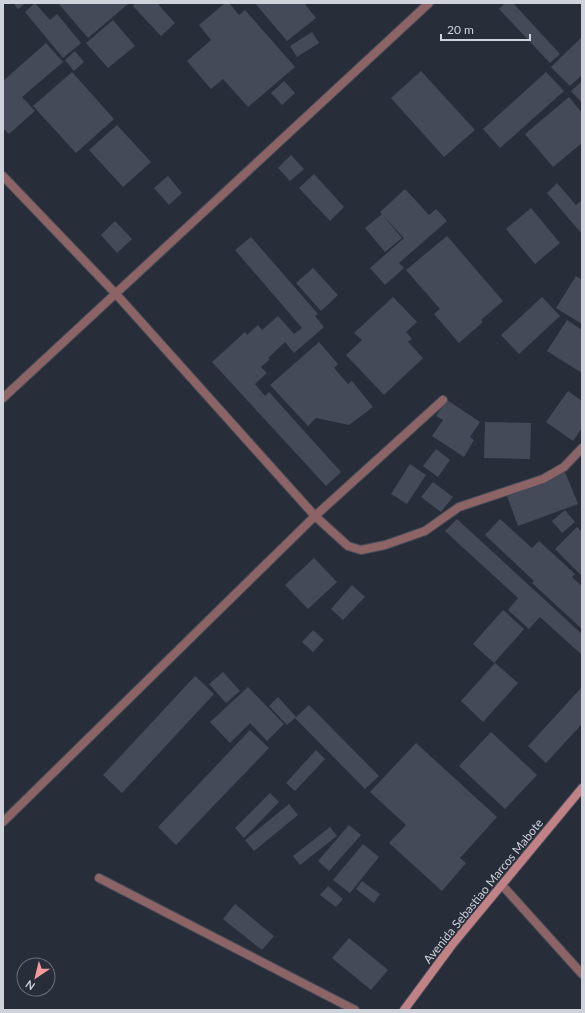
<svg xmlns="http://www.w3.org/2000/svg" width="585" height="1013" font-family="Lato,sans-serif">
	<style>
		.building { fill: #454a59 }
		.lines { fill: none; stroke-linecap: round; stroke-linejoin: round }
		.service-casing { stroke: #464b57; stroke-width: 10 }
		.minor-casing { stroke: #464b57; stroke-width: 10 }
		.secondary-casing { stroke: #464b57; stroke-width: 10 }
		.service { stroke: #8c6466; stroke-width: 8 }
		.minor { stroke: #8c6466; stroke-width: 8 }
		.secondary { stroke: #c18286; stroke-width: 8 }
		.labels { text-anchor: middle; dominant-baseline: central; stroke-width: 3.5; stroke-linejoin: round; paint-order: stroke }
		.street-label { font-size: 12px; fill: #cfd2db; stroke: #282d3a }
	</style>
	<rect width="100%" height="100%" fill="#282d3a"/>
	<g class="building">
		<polygon points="13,3 26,3 18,9"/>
		<polygon points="35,3 50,20 57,14 81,43 63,58 25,12"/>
		<polygon points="58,3 127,3 128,4 88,38"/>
		<polygon points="135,3 157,3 175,23 161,36 133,6"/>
		<polygon points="225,3 229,3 239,15 245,10 295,67 248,107 223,79 211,89 187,61 211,40 199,25"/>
		<polygon points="255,3 304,3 316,18 287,41"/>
		<polygon points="505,3 513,3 560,54 550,63 499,9"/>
		<polygon points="113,20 135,46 108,68 86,43"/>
		<polygon points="312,32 319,43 297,57 290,46"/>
		<polygon points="582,37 582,75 570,86 551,67"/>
		<polygon points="46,43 63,62 22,97 35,111 9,134 3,128 3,81"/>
		<polygon points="75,51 84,62 74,71 65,60"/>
		<polygon points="421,71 475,130 444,157 391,98"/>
		<polygon points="72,72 114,119 76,153 33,106"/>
		<polygon points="546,72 564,91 500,148 483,129"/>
		<polygon points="284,81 295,93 282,105 271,93"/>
		<polygon points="582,81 582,103 571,91"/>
		<polygon points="569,97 582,113 582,143 553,167 525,134"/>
		<polygon points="117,125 151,162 123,187 89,150"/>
		<polygon points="291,155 304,169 290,181 278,168"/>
		<polygon points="314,174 344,207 330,221 299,188"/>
		<polygon points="168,176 182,193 169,205 154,188"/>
		<polygon points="557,183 576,205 582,200 582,234 547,193"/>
		<polygon points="405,189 429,215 436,209 447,221 399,263 404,268 385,285 370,268 404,238 380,212"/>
		<polygon points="531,208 560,243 535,264 506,229"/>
		<polygon points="382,214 402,238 385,252 365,228"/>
		<polygon points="115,221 132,239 117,253 101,235"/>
		<polygon points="447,236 503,301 481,320 483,322 459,343 434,314 440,309 406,270"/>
		<polygon points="251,237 318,314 315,316 324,327 294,353 285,342 268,358 270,359 261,367 267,373 255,384 265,396 269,392 341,472 326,486 212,362 245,332 247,335 258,325 262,330 278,316 294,334 302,328 235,250"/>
		<polygon points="313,268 338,295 321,311 296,283"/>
		<polygon points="576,276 582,280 582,324 556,308"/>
		<polygon points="393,297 417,322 406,332 412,339 408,342 423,358 384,395 346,355 362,340 354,333"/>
		<polygon points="542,297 560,316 519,354 501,335"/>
		<polygon points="567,320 582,330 582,373 547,351"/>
		<polygon points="319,342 338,364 334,368 348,384 352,381 373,407 349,425 316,418 308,426 270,385"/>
		<polygon points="568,391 582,401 582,428 573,441 546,422"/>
		<polygon points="447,400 480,422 470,437 474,440 464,457 432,436 443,420 436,416"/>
		<polygon points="485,422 531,423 530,459 484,458"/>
		<polygon points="436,449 450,460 438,477 423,466"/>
		<polygon points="410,464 426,475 407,504 391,494"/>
		<polygon points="565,472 578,504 518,526 506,493"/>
		<polygon points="433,482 453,497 441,512 421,497"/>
		<polygon points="565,510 575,522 562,533 552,521"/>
		<polygon points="457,519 582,634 582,655 540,617 529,629 508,610 518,598 445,531"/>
		<polygon points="500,519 532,548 539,541 575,574 572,577 582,586 582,629 532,583 534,581 485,535"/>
		<polygon points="577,527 582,532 582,576 555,549"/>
		<polygon points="314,558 337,582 308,609 285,585"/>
		<polygon points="352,585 365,597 343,620 331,609"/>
		<polygon points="503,610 524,629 494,663 473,644"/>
		<polygon points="313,630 324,640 313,652 302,642"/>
		<polygon points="495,663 518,683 483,722 461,701"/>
		<polygon points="223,672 240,691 226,703 209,684"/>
		<polygon points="195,676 214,694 122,793 103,775"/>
		<polygon points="248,687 284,724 267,741 250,723 230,743 210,722"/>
		<polygon points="582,687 582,724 546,763 528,746"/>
		<polygon points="278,697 296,717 309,705 379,776 365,789 295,718 287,725 269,706"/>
		<polygon points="250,730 269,748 176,845 158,827"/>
		<polygon points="491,732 537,775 505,809 459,766"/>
		<polygon points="416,743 497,817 460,858 466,863 442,891 389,843 406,825 370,792"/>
		<polygon points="316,750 325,759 295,791 286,783"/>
		<polygon points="270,793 279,802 244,838 235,828"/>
		<polygon points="289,804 298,815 254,851 245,840"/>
		<polygon points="349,825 361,835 329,871 318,861"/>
		<polygon points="330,827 337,836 300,865 293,856"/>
		<polygon points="363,844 379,857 350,893 333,880"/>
		<polygon points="362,881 380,894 374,903 356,889"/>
		<polygon points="328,886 343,899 336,907 320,895"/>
		<polygon points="235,904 274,936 262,950 223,919"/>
		<polygon points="349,938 388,970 371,990 332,958"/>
	</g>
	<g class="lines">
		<defs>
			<polyline id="service" points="99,878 355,1010"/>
			<g id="minor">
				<polyline points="3,176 116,294 315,516 348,546 361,550 385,545 425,531 459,507 543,479 564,467 582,448"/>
				<polyline points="3,398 429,3"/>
				<polyline points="3,822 315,516 443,400"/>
				<polyline points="502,885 582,974"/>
			</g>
			<polyline id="secondary" points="404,1010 452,945 582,788"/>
		</defs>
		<use href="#service" class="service-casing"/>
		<use href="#minor" class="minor-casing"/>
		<use href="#secondary" class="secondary-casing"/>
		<use href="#service" class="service"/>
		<use href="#minor" class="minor"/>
		<use href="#secondary" class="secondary"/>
	</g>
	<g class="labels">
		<g class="street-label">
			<text transform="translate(483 891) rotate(-51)">Avenida Sebastiao Marcos Mabote</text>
		</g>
	</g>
	<rect width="585" height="1013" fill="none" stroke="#cfd2db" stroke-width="8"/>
	<g transform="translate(36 977) rotate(215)"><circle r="19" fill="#282d3a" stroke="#6b6f7a"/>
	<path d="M0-3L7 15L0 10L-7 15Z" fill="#f59b9b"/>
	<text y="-6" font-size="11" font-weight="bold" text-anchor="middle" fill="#cfd2db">N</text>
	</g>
	<path d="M441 34v6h89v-6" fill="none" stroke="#cfd2db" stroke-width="2"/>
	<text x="447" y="34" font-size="12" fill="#cfd2db" stroke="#282d3a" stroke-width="3" paint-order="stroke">20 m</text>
</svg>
